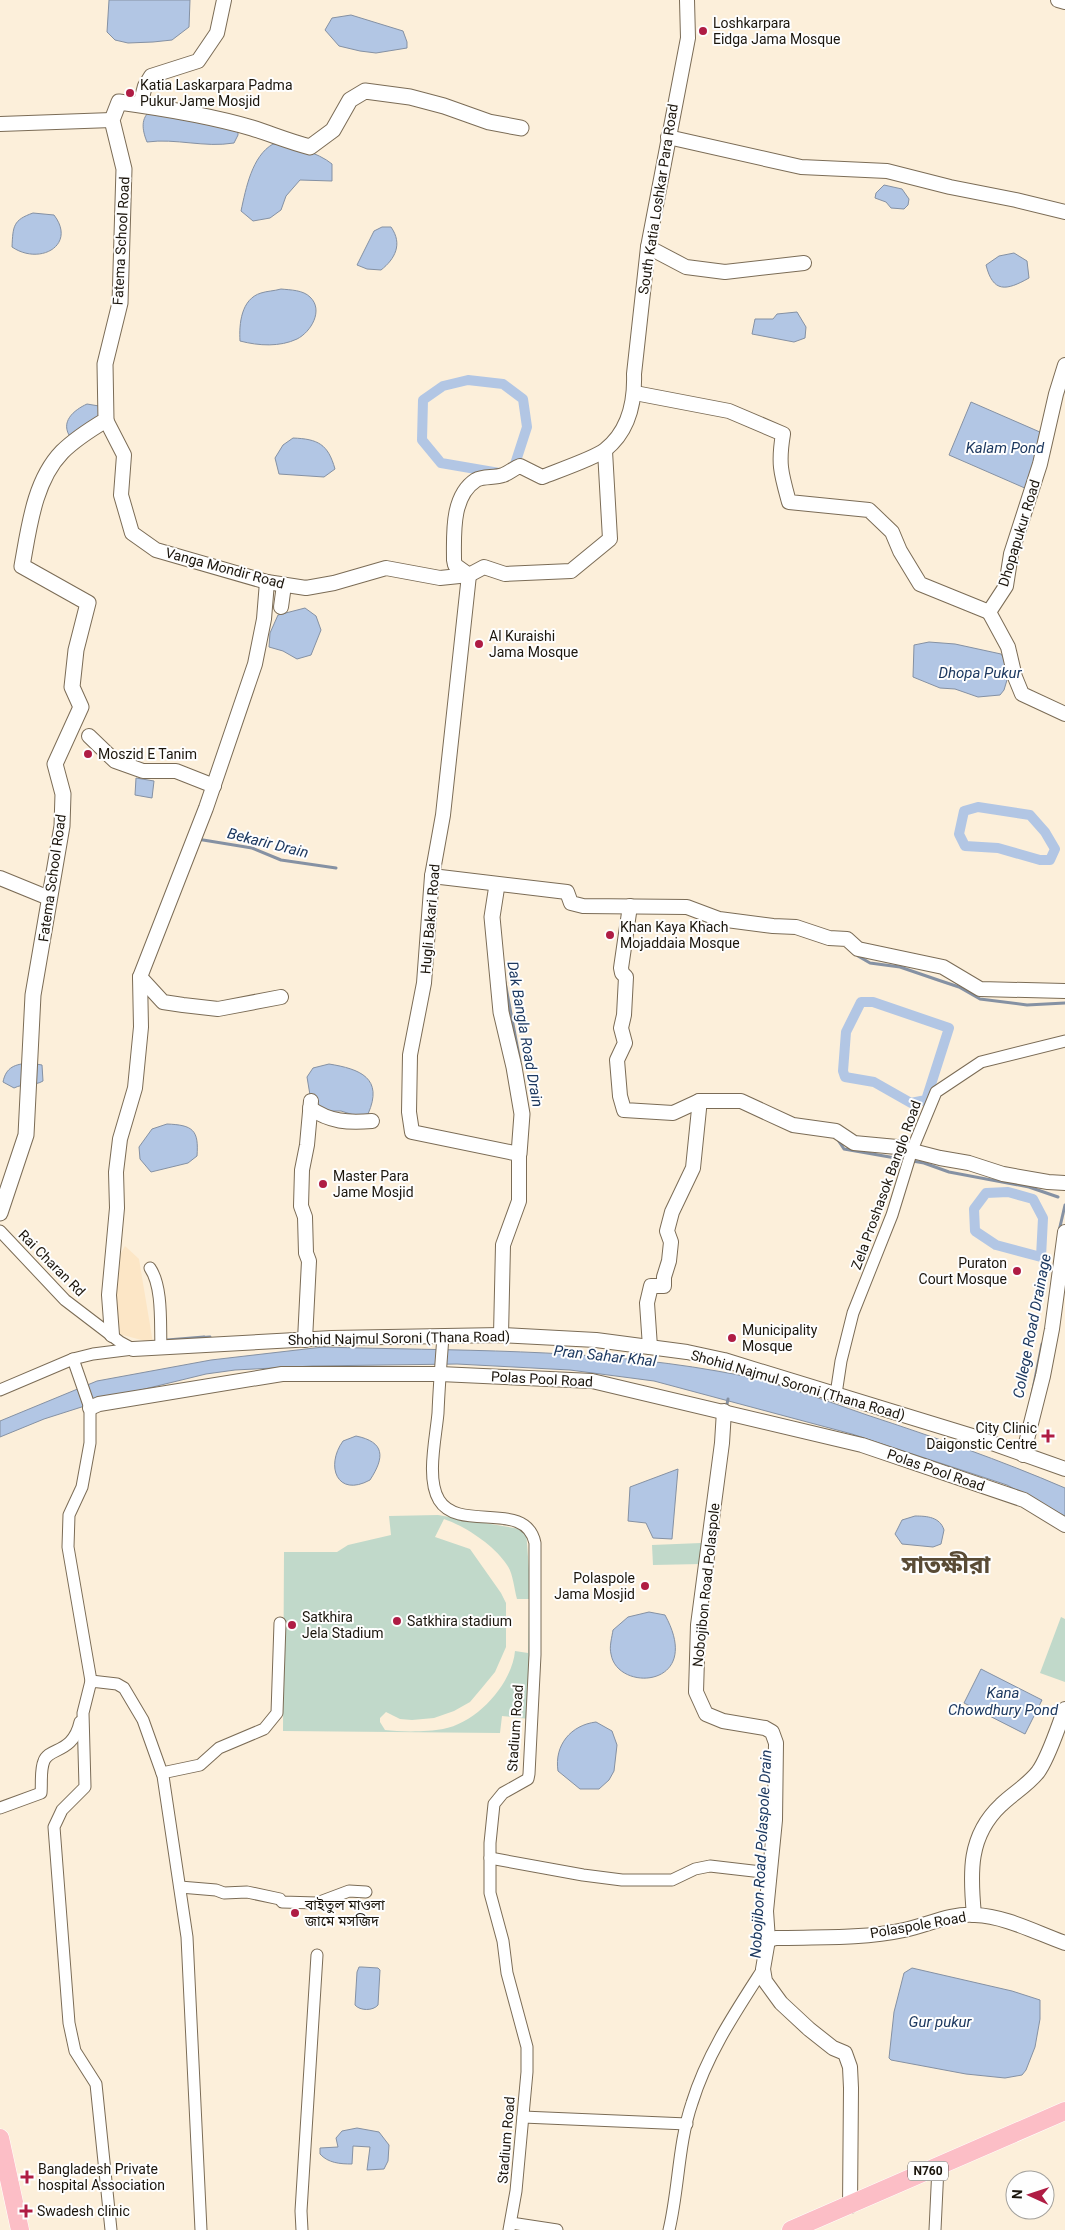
<svg xmlns="http://www.w3.org/2000/svg" width="1065" height="2230" font-family="Roboto,'Noto Sans Bengali',sans-serif">
	<style>
		.built { fill: #fce6c6 }
		.green { fill: #c1d9ca; fill-rule: evenodd }
		.water { fill: #b2c6e4; stroke: #8591a3 }
		.lines { fill: none; stroke-linecap: round; stroke-linejoin: round }
		.stream { stroke: #8591a3; stroke-width: 3 }
		.canal { stroke: #b2c6e4; stroke-width: 10 }
		.minor-casing { stroke: #7b6c56; stroke-width: 13 }
		.tertiary-casing { stroke: #7b6c56; stroke-width: 16 }
		.secondary-casing { stroke: #7b6c56; stroke-width: 17 }
		.trunk-casing { stroke: #fff; stroke-width: 19 }
		.minor { stroke: #fff; stroke-width: 11 }
		.tertiary { stroke: #fff; stroke-width: 14 }
		.secondary { stroke: #fff; stroke-width: 15 }
		.trunk { stroke: #fcbec6; stroke-width: 18 }
		.poi-dot { fill: #af1c44; stroke: #fefefe; stroke-width: 2 }
		.labels { text-anchor: middle; dominant-baseline: central; stroke-width: 4; stroke-linejoin: round; paint-order: stroke }
		.shield { fill: #fefefe; stroke: #5f5b55; stroke-width: 1 }
		.shield-label { font-size: 12px; font-weight: bold; fill: #1b150c }
		.poi-label { font-size: 14px; fill: #1b150c; stroke: #fefefe; text-anchor: start }
		.street-label { font-size: 14px; fill: #1b150c; stroke: #fefefe }
		.water-label { font-size: 15px; font-style: italic; fill: #1d3960; stroke: #fefefe }
		.town-label { font-size: 24px; font-weight: bold; fill: #594b35; stroke: #fefefe }
	</style>
	<rect width="100%" height="100%" fill="#fcefda"/>
	<polygon class="built" points="125,1246 139,1259 153,1343 115,1333 117,1260"/>
	<g class="green">
		<path d="M438,1515l88,15 5,67 -1,122 -28,-3 -2,17 -217,-2 1,-179h53l11,-7 43,-10 -2,-19zM444,1519c21,7 51,27 63,46 6,8 7,23 10,34h12l-1,54 -13,-2c-3,33 -38,72 -72,78 -15,3 -43,3 -58,1l-5,-8v-4l6,-6 14,7 12,1 22,-2 20,-7 16,-9 11,-13 14,-17 11,-25v-44l-5,-10 -31,-44 -35,-12z"/>
		<polygon points="701,1543 701,1564 653,1565 652,1545"/>
		<polygon points="1061,1617 1065,1619 1065,1682 1040,1673"/>
	</g>
	<g class="water">
		<polygon points="109,0 190,0 189,27 172,40 153,42 128,43 115,40 107,32"/>
		<polygon points="351,15 403,31 407,42 407,48 376,53 360,51 339,46 325,30 332,18"/>
		<path d="M149,112l89,19v4l-4,8c-30,5 -58,-5 -87,-1 -4,-10 -7,-22 2,-30z"/>
		<path d="M273,144c17,0 46,9 59,20v17l-32,-1 -14,16 -5,14 -11,8 -17,3 -12,-10c5,-23 11,-55 32,-67z"/>
		<polygon points="884,185 902,189 909,199 908,205 904,209 891,208 886,202 875,198 876,193"/>
		<path d="M33,213l21,2c23,30 -14,51 -42,32 1,-21 1,-27 21,-34z"/>
		<path d="M382,227h9c12,17 4,32 -10,43l-14,-1 -10,-4 17,-34z"/>
		<path d="M1014,253l13,8 2,17c-23,13 -36,15 -43,-13l13,-9z"/>
		<path d="M281,289c10,1 22,1 29,8 14,13 1,35 -13,42 -17,8 -38,7 -57,2 -1,-17 1,-42 21,-48 6,-2 13,-2 20,-4z"/>
		<polygon points="797,312 806,327 805,338 794,342 752,334 755,319 773,319 777,314"/>
		<polygon points="971,402 1049,436 1027,489 949,455"/>
		<path d="M87,404l12,2 6,5 -34,27c-12,-16 3,-28 16,-34z"/>
		<path d="M293,438c25,1 35,6 42,31l-11,8 -45,-3 -4,-16 8,-13z"/>
		<polygon points="305,608 316,616 321,630 311,655 297,659 283,651 269,647 270,633 278,615"/>
		<polygon points="929,642 955,644 1001,654 1008,664 1007,680 1004,690 1000,695 978,697 955,689 940,688 913,677 914,645"/>
		<polygon points="136,778 154,781 152,798 135,795"/>
		<path d="M30,1063l12,2 1,16c-8,5 -19,2 -29,7l-11,-6c3,-15 12,-18 27,-19z"/>
		<path d="M329,1064c31,5 55,14 39,50l-11,2 -16,-5h-13l-17,-10 -4,-24 6,-9z"/>
		<path d="M167,1124c26,1 32,6 30,32l-9,7 -37,9 -11,-13 -1,-12 13,-18z"/>
		<path d="M323,1347c131,4 264,1 394,24 51,8 101,27 150,44 67,22 133,45 198,73v28l-58,-31 -155,-51 -198,-53 -84,-11 -113,-6 -145,2 -77,4 -29,4 -90,22 -72,23 -44,18v-16l97,-40 114,-21z"/>
		<path d="M356,1436c29,6 29,21 14,44 -33,18 -45,-14 -27,-39z"/>
		<polygon points="678,1469 672,1539 653,1538 646,1523 628,1521 630,1487"/>
		<path d="M915,1516c12,0 25,1 29,14l-3,14 -8,3 -31,-3 -7,-10 7,-14z"/>
		<path d="M649,1612l16,3c40,73 -48,78 -54,39 -2,-7 1,-17 2,-24l15,-13z"/>
		<polygon points="981,1669 1042,1700 1025,1734 964,1703"/>
		<path d="M596,1722l16,9 5,14 -3,26 -5,9 -10,9h-19l-22,-18c-4,-26 13,-46 38,-49z"/>
		<path d="M362,1967l16,1 2,2 -2,35c-5,6 -18,6 -23,0l2,-33 2,-5z"/>
		<polygon points="912,1968 1012,1991 1040,2000 1040,2019 1035,2047 1026,2070 1022,2075 1005,2078 966,2074 891,2060 889,2058 894,2012 904,1973"/>
		<path d="M357,2128l22,4 10,13 -1,16 -4,8 -17,1 3,-23 -17,-1 -1,18c-12,0 -24,-1 -32,-10v-6l18,-1 -2,-9 6,-7z"/>
	</g>
	<g class="lines">
		<g class="stream">
			<polyline points="197,839 252,848 281,860 336,868"/>
			<polyline points="858,956 870,963 900,967 938,980 959,987 980,999 1027,1005 1065,1003"/>
			<polyline points="505,982 520,1061"/>
			<polyline points="838,1140 844,1149 924,1163 949,1172 1029,1187 1058,1197"/>
			<polyline points="1059,1231 1065,1205"/>
			<polyline points="204,1337 167,1340 210,1337"/>
			<polyline points="1032,1394 1042,1344"/>
			<polyline points="726,1409 728,1399"/>
		</g>
		<g class="canal">
			<polygon points="468,380 503,384 523,399 527,427 515,464 505,474 441,463 422,440 423,400 443,386"/>
			<polygon points="978,807 1030,815 1045,832 1055,849 1050,860 1040,860 998,848 965,846 959,834 964,811"/>
			<polygon points="861,1002 873,1002 949,1028 926,1100 911,1103 874,1082 845,1077 843,1071 846,1032"/>
			<polygon points="1008,1192 1033,1199 1043,1218 1041,1257 996,1245 975,1231 974,1209 986,1193"/>
		</g>
		<defs>
			<g id="minor">
				<polyline points="0,1231 65,1300 120,1342 133,1349"/>
				<path d="M150,1268c13,19 10,57 11,79"/>
				<path d="M443,1337c-2,25 -4,51 -5,76 -2,24 -12,66 1,87 20,33 87,-1 96,43v112l-6,119 -1,5 -25,14 -9,11 -4,39v50l13,48 4,32 20,74v25l-11,119 -7,39"/>
				<polyline points="73,1359 90,1408 90,1443 82,1487 69,1515 68,1547 91,1681"/>
				<polyline points="0,1390 73,1359 93,1354 133,1349"/>
				<polyline points="836,1394 841,1361 853,1313 892,1215 912,1150 936,1092 981,1062 1065,1041"/>
				<polyline points="162,1773 200,1765 219,1748 264,1729 277,1713 280,1623"/>
				<path d="M0,1808l41,-15c1,-9 -1,-23 3,-32 5,-14 29,-7 36,-39"/>
				<polyline points="490,1858 583,1875 622,1880 672,1880 695,1869 710,1866 770,1873"/>
				<polyline points="180,1887 216,1890 224,1893 247,1892 280,1899 282,1902 317,1903 349,1891 366,1892"/>
				<polyline points="523,2117 687,2124"/>
				<polyline points="511,2223 557,2230"/>
				<polyline points="111,2230 96,2084 75,2051 69,2023 54,1827 62,1810 85,1787 83,1713 91,1681 117,1684 124,1688 143,1720 163,1776 187,1937 201,2230"/>
				<polyline points="302,2230 301,2211 317,1955"/>
				<path d="M669,2230c10,-42 9,-86 23,-127 15,-49 44,-92 71,-134"/>
				<polyline points="935,2230 938,2167"/>
			</g>
			<g id="tertiary">
				<polyline points="1058,0 1065,2"/>
				<polyline points="140,105 145,86 151,76 198,61 217,33 224,0"/>
				<polyline points="0,124 112,120"/>
				<polyline points="668,137 801,167 887,171 950,187 1016,200 1065,212"/>
				<polyline points="648,247 686,267 725,272 804,263"/>
				<polyline points="1065,365 1056,394 1040,464 1011,554 1006,586 989,612 1008,647 1015,677 1022,694 1065,714"/>
				<path d="M635,393l94,18 54,23c-5,30 -2,39 6,68l80,8 23,22 8,19 20,33 69,28"/>
				<polyline points="106,420 124,455 121,495 132,533 156,550 267,582 306,588 334,583 386,568 440,578 469,575 484,567 505,574 571,571 610,539 605,451"/>
				<polyline points="469,575 443,815 432,876 424,983 410,1055 409,1112 412,1132 519,1154 519,1201 503,1245 501,1335"/>
				<path d="M469,575l-14,-10 -1,-5c0,-25 -3,-64 22,-80 7,-4 19,-2 27,-5 6,-2 11,-7 17,-9l22,11c15,-6 53,-19 63,-27 24,-19 30,-47 29,-76l14,-127 40,-209 -1,-38"/>
				<polyline points="281,607 284,585"/>
				<polyline points="89,736 115,761 143,771 176,771 214,786"/>
				<polyline points="432,876 567,892 571,903 583,906 687,907 719,919 773,926 796,927 829,938 847,939 858,949 943,967 980,989 1065,991"/>
				<polyline points="0,878 49,898"/>
				<polyline points="630,906 621,968 622,973 626,977 624,1015 621,1028 625,1043 617,1060 620,1096 624,1110 673,1113 699,1101 741,1101 793,1125 836,1131 854,1143 897,1147 940,1158 969,1163 1003,1174 1048,1182 1065,1183"/>
				<polyline points="140,977 163,1002 183,1005 218,1009 281,997"/>
				<path d="M310,1108c20,14 38,15 62,13"/>
				<polyline points="112,1335 109,1295 117,1208 116,1172 120,1139 135,1088 141,1027 140,977 206,808 255,664 264,619 267,582"/>
				<polyline points="305,1340 309,1261 306,1253 305,1217 301,1206 302,1170 307,1145 311,1101"/>
				<polyline points="650,1347 647,1303 651,1286 664,1286 664,1277 669,1261 671,1242 667,1231 672,1212 693,1168 699,1109 699,1101"/>
				<polyline points="133,1349 332,1338 501,1335 596,1340 687,1352 724,1360 972,1436 1065,1469"/>
				<polyline points="90,1408 99,1404 282,1374 440,1374 592,1381 862,1445 1024,1500 1065,1525"/>
				<polyline points="724,1411 722,1443 698,1625 696,1692 706,1714 723,1721 765,1728 772,1732 776,1743 775,1820 766,1911 768,1940 763,1969 765,1981 781,2003 809,2029 833,2048 845,2053 850,2067 851,2088 850,2206"/>
				<polyline points="1023,1455 1043,1376 1052,1329 1065,1232"/>
				<path d="M974,1915c-4,-42 -6,-79 27,-110 11,-11 27,-20 37,-33 11,-15 20,-45 27,-63"/>
				<path d="M768,1940l8,-2c42,-1 87,1 128,-8 24,-5 46,-17 71,-15 30,1 62,18 90,28"/>
			</g>
			<g id="secondary">
				<polyline points="497,885 492,917 501,1012 514,1067 522,1114 519,1154"/>
				<path d="M0,1213l26,-78 7,-140 29,-169 1,-32 -8,-30 26,-57 -9,-20 4,-37 12,-47 -66,-37c7,-38 12,-85 40,-114 13,-13 29,-23 44,-32l-1,-56 15,-61 4,-134 -12,-49 7,-18c44,6 89,13 133,26 19,6 38,14 58,19l23,-17 17,-30 15,-9 45,6 34,9 45,16 32,6"/>
			</g>
			<g id="trunk">
				<polyline points="0,2138 20,2230"/>
				<polyline points="791,2230 1065,2111"/>
			</g>
		</defs>
		<use href="#minor" class="minor-casing"/>
		<use href="#tertiary" class="tertiary-casing"/>
		<use href="#secondary" class="secondary-casing"/>
		<use href="#trunk" class="trunk-casing"/>
		<use href="#minor" class="minor"/>
		<use href="#tertiary" class="tertiary"/>
		<use href="#secondary" class="secondary"/>
		<use href="#trunk" class="trunk"/>
	</g>
	<g class="poi-dot">
		<circle cx="703" cy="31" r="5"/>
		<circle cx="130" cy="93" r="5"/>
		<circle cx="479" cy="644" r="5"/>
		<circle cx="88" cy="754" r="5"/>
		<circle cx="610" cy="935" r="5"/>
		<circle cx="323" cy="1184" r="5"/>
		<circle cx="1017" cy="1271" r="5"/>
		<circle cx="732" cy="1338" r="5"/>
		<path d="M1045.5 1428.5h5v5h5v5h-5v5h-5v-5h-5v-5h5z"/>
		<circle cx="645" cy="1586" r="5"/>
		<circle cx="397" cy="1621" r="5"/>
		<circle cx="292" cy="1625" r="5"/>
		<circle cx="295" cy="1913" r="5"/>
		<path d="M24.5 2169.5h5v5h5v5h-5v5h-5v-5h-5v-5h5z"/>
		<path d="M23.5 2203.5h5v5h5v5h-5v5h-5v-5h-5v-5h5z"/>
	</g>
	<g class="labels">
		<rect class="shield" x="908" y="2161.5" width="40" height="19" rx="4"/>
		<g class="shield-label">
			<text x="928" y="2171">N760</text>
		</g>
		<g class="poi-label">
			<text x="713" y="23">Loshkarpara<tspan x="713" dy="16">Eidga Jama Mosque</tspan></text>
			<text x="140" y="85">Katia Laskarpara Padma<tspan x="140" dy="16">Pukur Jame Mosjid</tspan></text>
			<text x="489" y="636">Al Kuraishi<tspan x="489" dy="16">Jama Mosque</tspan></text>
			<text x="98" y="754">Moszid E Tanim</text>
			<text x="620" y="927">Khan Kaya Khach<tspan x="620" dy="16">Mojaddaia Mosque</tspan></text>
			<text x="333" y="1176">Master Para<tspan x="333" dy="16">Jame Mosjid</tspan></text>
			<text x="1007" y="1263" text-anchor="end">Puraton<tspan x="1007" dy="16">Court Mosque</tspan></text>
			<text x="742" y="1330">Municipality<tspan x="742" dy="16">Mosque</tspan></text>
			<text x="1037" y="1428" text-anchor="end">City Clinic<tspan x="1037" dy="16">Daigonstic Centre</tspan></text>
			<text x="635" y="1578" text-anchor="end">Polaspole<tspan x="635" dy="16">Jama Mosjid</tspan></text>
			<text x="302" y="1617">Satkhira<tspan x="302" dy="16">Jela Stadium</tspan></text>
			<text x="407" y="1621">Satkhira stadium</text>
			<text x="305" y="1905">বাইতুল মাওলা<tspan x="305" dy="16">জামে মসজিদ</tspan></text>
			<text x="38" y="2169">Bangladesh Private<tspan x="38" dy="16">hospital Association</tspan></text>
			<text x="37" y="2211">Swadesh clinic</text>
		</g>
		<g class="street-label">
			<text transform="translate(658 199) rotate(-81)">South Katia Loshkar Para Road</text>
			<text transform="translate(121 241) rotate(-87)">Fatema School Road</text>
			<text transform="translate(1019 533) rotate(-73)">Dhopapukur Road</text>
			<text transform="translate(225 568) rotate(15)">Vanga Mondir Road</text>
			<text transform="translate(52 878) rotate(-82)">Fatema School Road</text>
			<text transform="translate(430 919) rotate(-85)">Hugli Bakari Road</text>
			<text transform="translate(886 1185) rotate(-70)">Zela Proshasok Banglo Road</text>
			<text transform="translate(52 1263) rotate(45)">Rai Charan Rd</text>
			<text transform="translate(399 1338) rotate(-1)">Shohid Najmul Soroni (Thana Road)</text>
			<text transform="translate(542 1379) rotate(3)">Polas Pool Road</text>
			<text transform="translate(798 1385) rotate(16)">Shohid Najmul Soroni (Thana Road)</text>
			<text transform="translate(936 1470) rotate(19)">Polas Pool Road</text>
			<text transform="translate(706 1585) rotate(-84)">Nobojibon Road Polaspole</text>
			<text transform="translate(515 1728) rotate(-86)">Stadium Road</text>
			<text transform="translate(918 1925) rotate(-10)">Polaspole Road</text>
			<text transform="translate(506 2140) rotate(-85)">Stadium Road</text>
		</g>
		<g class="water-label">
			<text x="1005" y="448">Kalam Pond</text>
			<text x="980" y="673">Dhopa Pukur</text>
			<text transform="translate(268 843) rotate(14)">Bekarir Drain</text>
			<text transform="translate(525 1034) rotate(80)">Dak Bangla Road Drain</text>
			<text transform="translate(1032 1326) rotate(-79)">College Road Drainage</text>
			<text transform="translate(605 1356) rotate(6)">Pran Sahar Khal</text>
			<text x="1003" y="1693">Kana<tspan x="1003" dy="17">Chowdhury Pond</tspan></text>
			<text transform="translate(761 1854) rotate(-87)">Nobojibon Road Polaspole Drain</text>
			<text x="940" y="2022">Gur pukur</text>
		</g>
		<g class="town-label">
			<text x="946" y="1565">সাতক্ষীরা</text>
		</g>
	</g>
	<g transform="translate(1030 2195) rotate(273)"><circle r="24" fill="#fefefe" stroke="#a3a19d"/>
	<path d="M0-4L9 19L0 12L-9 19Z" fill="#af1c44"/>
	<text y="-8" font-size="14" font-weight="bold" text-anchor="middle" fill="#1b150c">N</text>
	</g>
</svg>
